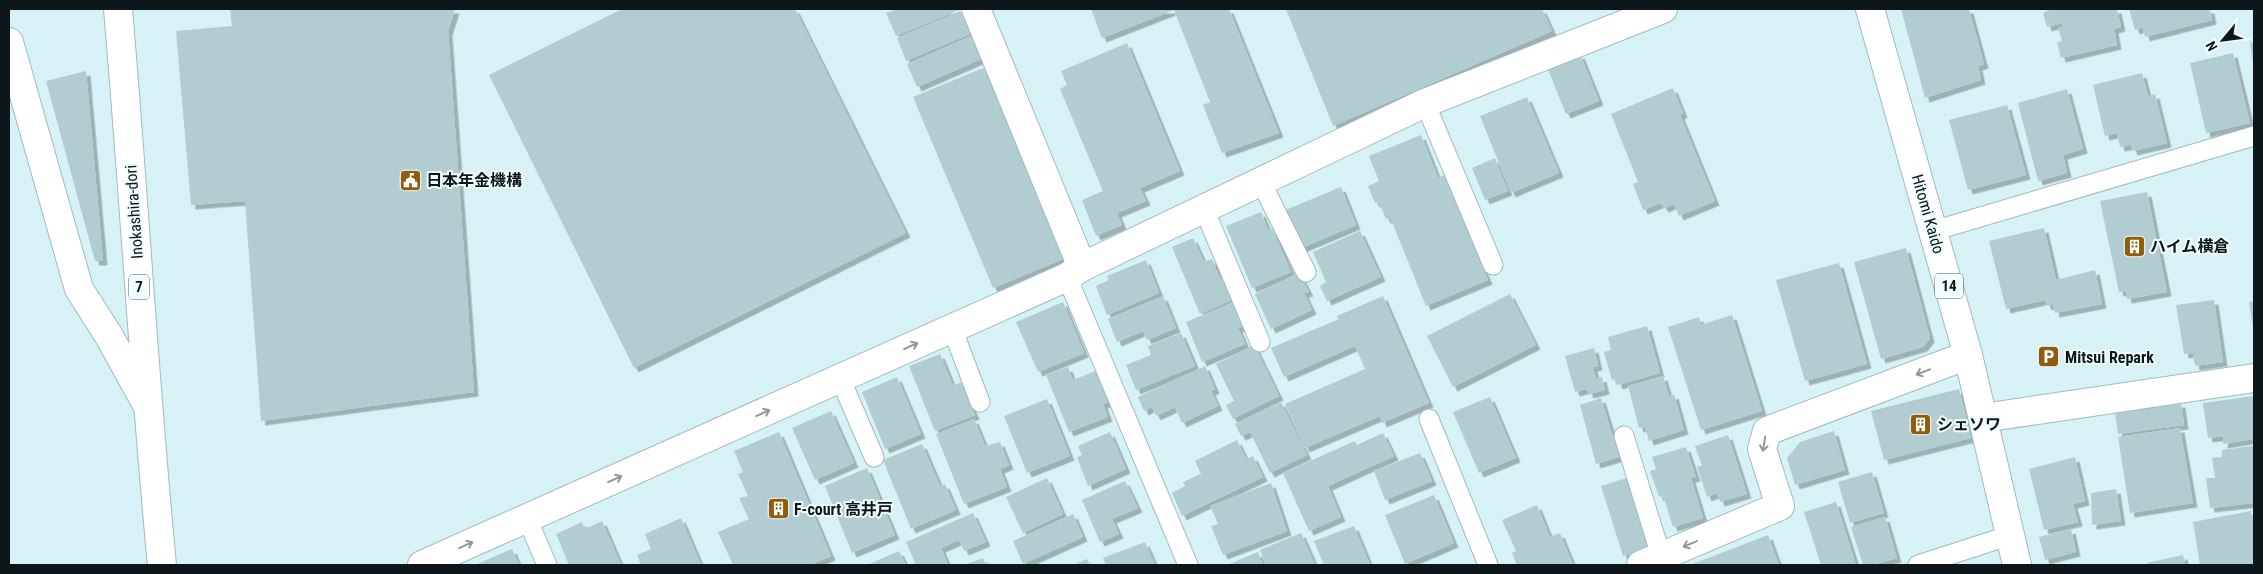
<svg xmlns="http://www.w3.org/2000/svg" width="2263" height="574" font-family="'Roboto Condensed','Noto Sans JP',sans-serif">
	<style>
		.building { fill: #b2cdd1; filter: url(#shadow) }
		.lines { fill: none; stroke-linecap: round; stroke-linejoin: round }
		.service-casing { stroke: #a0bbbf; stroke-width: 21 }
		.minor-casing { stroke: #a0bbbf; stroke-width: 30 }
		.primary-casing { stroke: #a0bbbf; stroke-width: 30 }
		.service { stroke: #fff; stroke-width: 19 }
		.minor { stroke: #fff; stroke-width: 28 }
		.primary { stroke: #fff; stroke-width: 28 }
		.oneway { stroke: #929798 }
		.labels { text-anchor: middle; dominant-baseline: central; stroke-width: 4; stroke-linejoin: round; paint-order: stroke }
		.shield { fill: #f1fcfd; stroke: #515c5d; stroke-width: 1 }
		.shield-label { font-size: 15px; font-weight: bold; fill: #0d1719 }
		.poi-label { font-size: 16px; font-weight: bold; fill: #0d1719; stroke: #f1fcfd; text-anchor: start }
		.street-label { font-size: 16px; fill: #0d1719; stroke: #f1fcfd }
	</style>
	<defs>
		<filter id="shadow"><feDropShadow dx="4.5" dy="4.5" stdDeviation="0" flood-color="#0004"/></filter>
	</defs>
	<rect width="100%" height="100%" fill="#d6f2f6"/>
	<g class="building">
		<polygon points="230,9 455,9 448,31 474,392 261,421 245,201 191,205 176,31 232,26"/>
		<polygon points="622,9 795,9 906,233 634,368 489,75"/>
		<polygon points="897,9 961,9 896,36 886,13"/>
		<polygon points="1091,9 1229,9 1279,133 1222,153 1203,105 1210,102 1174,10 1102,38"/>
		<polygon points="1286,9 1542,9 1552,31 1333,126"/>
		<polygon points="1901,9 1969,9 1984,64 1978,66 1981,80 1925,98"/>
		<polygon points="2051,9 2117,9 2121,27 2114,29 2117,45 2061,58 2057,42 2062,41 2058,28 2063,27 2062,23 2047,27 2043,13"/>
		<polygon points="2129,9 2210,9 2212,20 2145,37 2143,27 2135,30"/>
		<polygon points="960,11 970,34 906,61 897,38"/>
		<polygon points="971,36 981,59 917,87 907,64"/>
		<polygon points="2254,42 2254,64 2253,64 2250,43"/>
		<polygon points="1127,43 1180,171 1140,188 1146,201 1117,213 1122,225 1096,236 1082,200 1103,191 1060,89 1067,85 1061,71"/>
		<polygon points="2233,53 2250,123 2206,133 2190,63"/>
		<polygon points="1580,54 1599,101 1566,114 1547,67"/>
		<polygon points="988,66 1068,257 993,288 913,97"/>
		<polygon points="86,71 103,261 95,261 46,81"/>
		<polygon points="2142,73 2148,96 2155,94 2167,143 2133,151 2131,145 2120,147 2117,133 2105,136 2093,85"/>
		<polygon points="1673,88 1683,113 1680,115 1715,201 1679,216 1674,204 1664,208 1661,203 1643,210 1633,184 1638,182 1611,114"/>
		<polygon points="2067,89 2083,149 2063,155 2067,173 2038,181 2018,103"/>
		<polygon points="1527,97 1559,173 1511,193 1480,116"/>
		<polygon points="2007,105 2026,175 1968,190 1949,120"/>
		<polygon points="1421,135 1438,178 1449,173 1478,245 1474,247 1488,280 1426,306 1390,217 1386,219 1379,202 1375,203 1368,186 1379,181 1369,156"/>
		<polygon points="1495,158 1508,191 1485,200 1472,168"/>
		<polygon points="1341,187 1356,225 1299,249 1283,211"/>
		<polygon points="2147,192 2167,292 2127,299 2126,291 2119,292 2100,201"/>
		<polygon points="1261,212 1268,230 1272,228 1291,272 1252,288 1226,226"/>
		<polygon points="2044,228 2056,280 2095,270 2102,304 2055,313 2053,304 2047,306 2045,300 2006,309 1989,241"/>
		<polygon points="1360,231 1381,277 1327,301 1320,286 1326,282 1313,252"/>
		<polygon points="1193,238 1204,262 1212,259 1220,279 1225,277 1234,299 1200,314 1172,247"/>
		<polygon points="1906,248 1930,338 1923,347 1881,359 1854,262"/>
		<polygon points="1146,260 1159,293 1107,315 1096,286 1109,280 1107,276"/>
		<polygon points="1839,263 1867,364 1805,381 1776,280"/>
		<polygon points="1299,273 1309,292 1304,293 1312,310 1271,329 1255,294"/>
		<polygon points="1510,294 1536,345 1453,387 1427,336"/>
		<polygon points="1163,296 1176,328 1147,340 1143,331 1117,342 1108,319"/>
		<polygon points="1383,296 1429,403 1382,423 1380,416 1305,448 1285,404 1365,369 1355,346 1284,377 1271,348 1339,319 1337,316"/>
		<polygon points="2214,300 2223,362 2195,366 2193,353 2184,354 2176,305"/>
		<polygon points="2254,301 2254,328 2253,328 2249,302"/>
		<polygon points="1063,302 1084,353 1038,372 1016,322"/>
		<polygon points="1234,302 1244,326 1238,328 1245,344 1202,362 1186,322"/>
		<polygon points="1732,315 1762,411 1701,430 1668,327 1699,317 1701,325"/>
		<polygon points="1647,326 1660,373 1618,385 1616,379 1612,380 1604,352 1611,350 1608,337"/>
		<polygon points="1181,333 1195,366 1136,390 1126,365 1151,355 1148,346"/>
		<polygon points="1254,345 1279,396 1233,419 1226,405 1234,401 1216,364"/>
		<polygon points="1594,348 1598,366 1593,367 1596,379 1602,377 1605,390 1589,394 1587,389 1575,392 1565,356"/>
		<polygon points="940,354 953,386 961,382 975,415 935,431 909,366"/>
		<polygon points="1205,366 1215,389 1211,391 1218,406 1182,423 1175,407 1156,416 1152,407 1144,411 1138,397"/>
		<polygon points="1068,367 1073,380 1098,370 1111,401 1103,404 1108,417 1069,432 1046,375"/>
		<polygon points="1663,376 1669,396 1674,394 1684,430 1649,441 1645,427 1639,428 1628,386"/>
		<polygon points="897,377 921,434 885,449 862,392"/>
		<polygon points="1959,389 1971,438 1884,460 1871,411"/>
		<polygon points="2254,396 2254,439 2223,444 2224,436 2208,438 2203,403"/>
		<polygon points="1490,397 1516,458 1479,473 1453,412"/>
		<polygon points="1601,398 1619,457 1596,464 1580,405"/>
		<polygon points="1047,399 1070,456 1027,473 1004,416"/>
		<polygon points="1281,402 1307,455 1270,473 1250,432 1241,436 1235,424"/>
		<polygon points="2181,403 2184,425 2118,434 2115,412"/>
		<polygon points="831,411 854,463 815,480 792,428"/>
		<polygon points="974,419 985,446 1000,442 1009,465 1000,469 1007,487 964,504 936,434"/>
		<polygon points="2180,428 2193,503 2130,513 2118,437"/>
		<polygon points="1834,431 1845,470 1795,485 1787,458 1800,442"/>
		<polygon points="779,432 831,556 810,565 733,565 718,532 749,519 739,498 748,496 738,474 743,472 734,451"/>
		<polygon points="1110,432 1126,469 1088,486 1077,457 1082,455 1078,446"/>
		<polygon points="1383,433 1394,456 1328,486 1341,517 1309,531 1283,473 1355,441 1357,445"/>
		<polygon points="1728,435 1747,494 1720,502 1717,493 1707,497 1697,467 1702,465 1695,446"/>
		<polygon points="1237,440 1246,459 1253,456 1263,477 1182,516 1172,493 1185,486 1183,482 1201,474 1195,461"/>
		<polygon points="922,444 940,486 945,484 956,510 911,529 883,460"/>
		<polygon points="2253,446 2254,503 2210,508 2206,478 2215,478 2212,458 2222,457 2222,450"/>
		<polygon points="1686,447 1696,477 1691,478 1703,518 1673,527 1663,495 1659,497 1650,471 1656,469 1652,457"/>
		<polygon points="1420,453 1432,481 1385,500 1374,471"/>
		<polygon points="2075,457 2085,501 2073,504 2078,522 2044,530 2029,469"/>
		<polygon points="867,468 895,535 852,553 825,486"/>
		<polygon points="1872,472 1884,513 1850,523 1838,482"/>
		<polygon points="1630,477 1652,548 1623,556 1601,486"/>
		<polygon points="1047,478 1063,514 1023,533 1006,497"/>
		<polygon points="1125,481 1138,508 1112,519 1119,534 1100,542 1082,500"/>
		<polygon points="1271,483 1287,531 1223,555 1211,526 1218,524 1210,506"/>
		<polygon points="2116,489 2121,521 2092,525 2091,493"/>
		<polygon points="1434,495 1454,543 1405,564 1385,515"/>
		<polygon points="1836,502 1856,565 1821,565 1804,512"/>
		<polygon points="1537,505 1550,537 1560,533 1573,565 1517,565 1512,553 1516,551 1502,520"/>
		<polygon points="2251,511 2251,515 2254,515 2254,565 2200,565 2193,522"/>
		<polygon points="973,513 986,542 964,551 959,540 941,548 948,565 916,565 906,542"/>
		<polygon points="1073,514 1083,537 1023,564 1013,541"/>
		<polygon points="1885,517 1897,558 1872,565 1863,565 1851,527"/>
		<polygon points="681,518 701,565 641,565 637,555 651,549 645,534"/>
		<polygon points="602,521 621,565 569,565 556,534 582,522 585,529"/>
		<polygon points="1354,526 1370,565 1324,565 1314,541"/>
		<polygon points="2071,529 2076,552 2045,560 2039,537"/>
		<polygon points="1301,533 1315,565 1266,565 1260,550"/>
		<polygon points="1768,535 1779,565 1690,565"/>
		<polygon points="1145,542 1155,565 1106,565 1103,558"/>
		<polygon points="512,549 519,565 475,565"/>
		<polygon points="899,551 906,565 867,565"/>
		<polygon points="1258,552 1263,565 1227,565"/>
		<polygon points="2183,555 2185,565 2147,565 2147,563"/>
		<polygon points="983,558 986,565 964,565"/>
		<polygon points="1087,559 1090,565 1073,565"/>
	</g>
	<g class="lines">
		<defs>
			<g id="service">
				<polyline points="1425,103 1493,265"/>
				<polyline points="1261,182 1306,272"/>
				<polyline points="1204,209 1260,342"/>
				<polyline points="1933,231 2254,136"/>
				<polyline points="1067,277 1188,565"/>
				<polyline points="952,328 980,402"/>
				<polyline points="840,378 874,457"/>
				<polyline points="1429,419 1488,565"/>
				<polyline points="1624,436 1661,556"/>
				<polyline points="527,518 547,565"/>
				<polyline points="1918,565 2011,535"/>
			</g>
			<g id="minor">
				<polyline points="976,9 1082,267"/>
				<polyline points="9,42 79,289 109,336 147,405"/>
				<polyline points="1983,418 2254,378"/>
				<polyline points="422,565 1067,277 1082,267 1425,103 1663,9"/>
				<polyline points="1641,565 1780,506 1762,449 1767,431 1968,355"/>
			</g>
			<g id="primary">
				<path d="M118,9c16,185 26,371 44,556"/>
				<polyline points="1870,9 1968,355 2017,565"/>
			</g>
		</defs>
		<use href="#service" class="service-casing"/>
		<use href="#minor" class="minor-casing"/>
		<use href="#primary" class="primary-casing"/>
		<use href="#service" class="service"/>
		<use href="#minor" class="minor"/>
		<use href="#primary" class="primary"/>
	</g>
	<defs><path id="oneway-shaft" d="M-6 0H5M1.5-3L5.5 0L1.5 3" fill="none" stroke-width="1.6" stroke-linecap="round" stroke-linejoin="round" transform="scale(1.25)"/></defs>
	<g class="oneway">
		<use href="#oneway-shaft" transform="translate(911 346) rotate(-24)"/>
		<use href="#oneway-shaft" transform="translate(1923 372) rotate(159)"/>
		<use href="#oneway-shaft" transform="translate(763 413) rotate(-24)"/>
		<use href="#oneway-shaft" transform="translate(1764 444) rotate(99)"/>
		<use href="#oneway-shaft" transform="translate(615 479) rotate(-24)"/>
		<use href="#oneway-shaft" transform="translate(1690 544) rotate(157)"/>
		<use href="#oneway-shaft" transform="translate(466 545) rotate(-24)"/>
	</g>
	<defs>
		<symbol id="civic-square" viewBox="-11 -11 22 22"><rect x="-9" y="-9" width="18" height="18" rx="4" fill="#905c0d" stroke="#f1fcfd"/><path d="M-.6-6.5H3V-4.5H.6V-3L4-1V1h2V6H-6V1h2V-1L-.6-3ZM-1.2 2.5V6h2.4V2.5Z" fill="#fff"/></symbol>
		<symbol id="building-square" viewBox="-11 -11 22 22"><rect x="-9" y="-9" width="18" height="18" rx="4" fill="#905c0d" stroke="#f1fcfd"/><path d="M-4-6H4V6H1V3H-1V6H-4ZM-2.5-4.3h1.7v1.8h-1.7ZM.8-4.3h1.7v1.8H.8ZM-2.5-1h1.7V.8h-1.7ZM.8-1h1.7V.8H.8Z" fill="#fff"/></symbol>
		<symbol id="parking-square" viewBox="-11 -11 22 22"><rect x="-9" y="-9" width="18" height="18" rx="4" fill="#905c0d" stroke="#f1fcfd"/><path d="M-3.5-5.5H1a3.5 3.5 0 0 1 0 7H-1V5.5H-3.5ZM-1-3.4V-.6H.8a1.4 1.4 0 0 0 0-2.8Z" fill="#fff"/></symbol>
	</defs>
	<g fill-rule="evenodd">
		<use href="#civic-square" x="398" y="168" width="25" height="25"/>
		<use href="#building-square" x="2122" y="234" width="25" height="25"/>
		<use href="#parking-square" x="2036" y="344" width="25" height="25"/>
		<use href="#building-square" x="1908" y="412" width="25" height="25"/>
		<use href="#building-square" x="766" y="496" width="25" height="25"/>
	</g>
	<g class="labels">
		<g class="shield">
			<rect x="1935" y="273.5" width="28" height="25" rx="4"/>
			<rect x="129" y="274.5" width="20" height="25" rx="4"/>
		</g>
		<g class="shield-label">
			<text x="1949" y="286">14</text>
			<text x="139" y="287">7</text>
		</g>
		<g class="poi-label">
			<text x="426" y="180">日本年金機構</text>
			<text x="2150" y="246">ハイム横倉</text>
			<text x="2065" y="357">Mitsui Repark</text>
			<text x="1937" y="424">シェソワ</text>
			<text x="794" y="509">F-court 高井戸</text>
		</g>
		<g class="street-label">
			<text transform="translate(134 212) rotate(-94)">Inokashira-dori</text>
			<text transform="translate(1928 214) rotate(74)">Hitomi Kaido</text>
		</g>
	</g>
	<rect width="2263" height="574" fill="none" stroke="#0d1719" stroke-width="20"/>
	<g transform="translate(2223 40) rotate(241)" stroke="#f1fcfd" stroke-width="4" paint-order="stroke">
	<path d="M0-4L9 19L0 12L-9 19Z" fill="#0d1719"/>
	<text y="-8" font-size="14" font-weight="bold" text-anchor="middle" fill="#0d1719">N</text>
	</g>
</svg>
